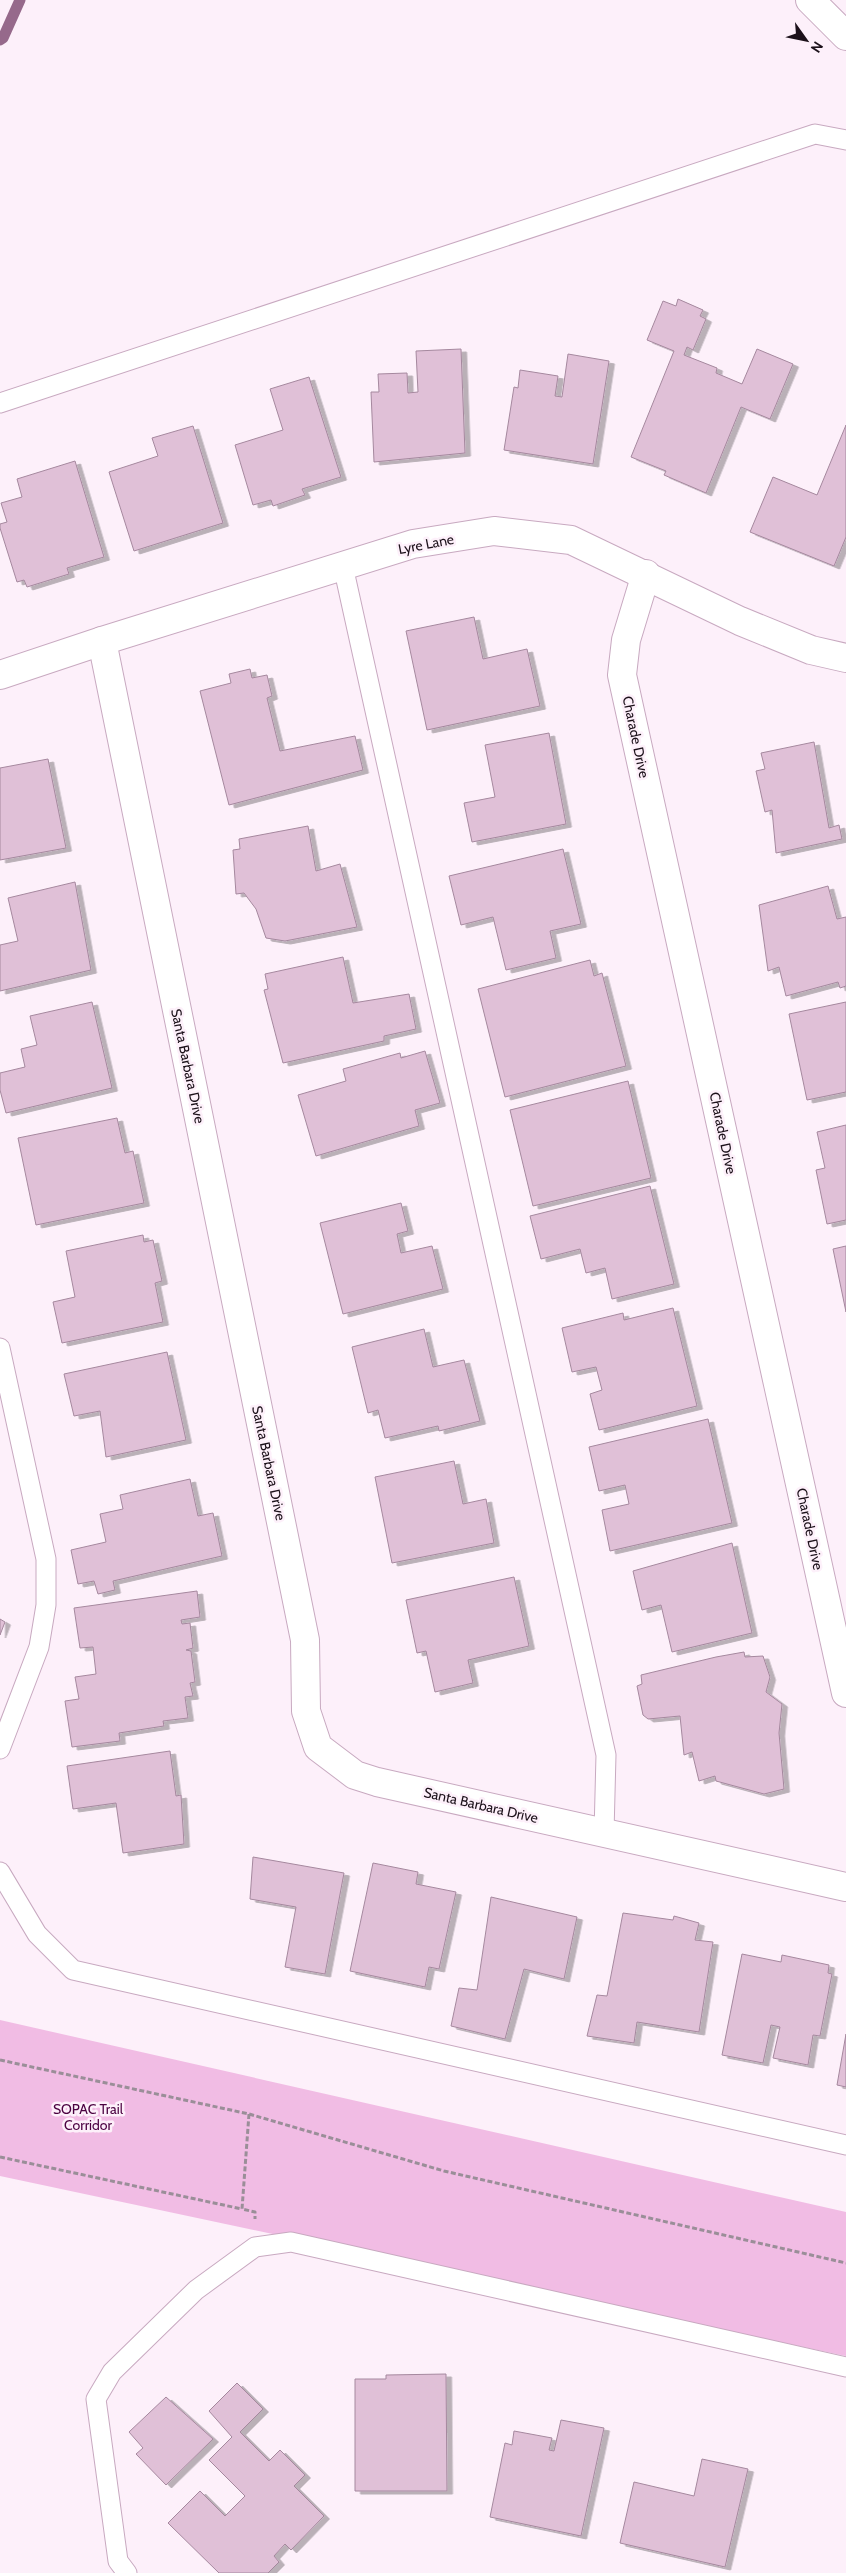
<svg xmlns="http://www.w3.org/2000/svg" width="846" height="2573" font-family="Cabin,sans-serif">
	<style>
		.green { fill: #f1bce4 }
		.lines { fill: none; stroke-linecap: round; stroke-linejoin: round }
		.stream { stroke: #96698b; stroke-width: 11 }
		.building { fill: #e0c0d7; stroke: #a5889e; filter: url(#shadow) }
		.lane-casing { stroke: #c8a9c0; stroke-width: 21 }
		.street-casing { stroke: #c8a9c0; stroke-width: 30 }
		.path { stroke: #9a8e98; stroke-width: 3; stroke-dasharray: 5 2.5; stroke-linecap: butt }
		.lane { stroke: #fff; stroke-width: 19 }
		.street { stroke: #fff; stroke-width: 28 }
		.labels { text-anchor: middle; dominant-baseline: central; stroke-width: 5; stroke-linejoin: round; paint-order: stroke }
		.street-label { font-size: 14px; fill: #1c111a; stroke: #fdf0fa }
		.park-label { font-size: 14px; fill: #4b0241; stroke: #fdf0fa }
	</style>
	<defs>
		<filter id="shadow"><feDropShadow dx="5.5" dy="3" stdDeviation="0" flood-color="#0004"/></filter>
	</defs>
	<rect width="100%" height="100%" fill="#fdf0fa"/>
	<polygon class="green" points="0,2020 846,2212 846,2356 0,2176"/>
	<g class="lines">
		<polyline class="stream" points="0,40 3,38 20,0"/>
	</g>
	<g class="building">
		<polygon points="678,299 703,310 700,316 706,319 693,350 687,347 684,355 717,368 716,373 742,384 757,349 793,364 770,419 741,407 706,493 664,475 666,471 631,457 674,351 647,340 663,301 676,306"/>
		<polygon points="461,349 465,453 374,462 371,392 379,392 378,374 407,373 408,393 418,392 416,351"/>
		<polygon points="568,354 609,361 593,464 504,450 514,387 518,388 520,370 558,376 555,396 562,397"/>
		<polygon points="309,377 341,477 302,489 305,495 273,506 271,500 253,505 235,445 283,430 270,389"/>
		<polygon points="846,425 846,537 834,566 750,532 773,477 817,495"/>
		<polygon points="193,426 223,523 134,551 109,472 158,456 152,438"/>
		<polygon points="75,461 104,557 67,568 69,574 27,587 24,580 17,582 0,528 0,524 7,522 1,503 22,497 17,479"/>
		<polygon points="474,617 483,659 527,649 540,706 427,730 406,631"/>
		<polygon points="250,669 252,678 267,675 272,696 267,698 280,751 355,736 363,770 229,805 200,691 231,683 229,674"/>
		<polygon points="549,733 566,824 472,842 464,803 495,797 485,745"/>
		<polygon points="814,742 829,828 839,825 842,839 776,853 772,810 765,812 756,771 765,769 761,753"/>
		<polygon points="48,759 66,848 0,860 0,768"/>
		<polygon points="308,826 316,871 340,864 357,927 285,941 266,938 256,909 244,893 236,894 233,850 240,849 239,839"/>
		<polygon points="563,849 581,924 550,931 556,958 506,970 493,917 461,925 449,876"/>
		<polygon points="75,882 91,970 0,991 0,945 18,941 8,898"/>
		<polygon points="828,886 837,919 846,917 846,986 840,988 838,982 786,996 779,967 768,971 759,905"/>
		<polygon points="343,957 353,1003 409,994 416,1029 384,1036 384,1041 283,1063 264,990 268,989 265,974"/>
		<polygon points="590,960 594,976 602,973 626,1066 505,1097 478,989"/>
		<polygon points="92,1002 112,1088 6,1113 0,1090 0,1073 25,1067 21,1049 37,1045 30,1016"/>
		<polygon points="846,1002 846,1092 807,1100 789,1014"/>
		<polygon points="425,1051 440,1103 415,1110 419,1126 316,1156 298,1095 346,1081 343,1069 400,1053 401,1058"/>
		<polygon points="628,1081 651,1178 533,1206 510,1110"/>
		<polygon points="117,1118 125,1153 133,1151 144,1203 36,1225 18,1138"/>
		<polygon points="846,1125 846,1220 827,1224 816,1170 825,1168 817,1132"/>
		<polygon points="650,1186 674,1284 612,1299 605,1268 586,1273 580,1249 541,1259 530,1216"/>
		<polygon points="401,1203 408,1231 397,1234 401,1253 432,1246 443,1289 343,1314 320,1223"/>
		<polygon points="143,1235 144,1242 153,1240 162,1281 155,1283 163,1322 62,1343 53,1302 75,1297 66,1251"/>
		<polygon points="846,1246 846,1312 833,1249"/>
		<polygon points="673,1308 697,1406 599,1430 590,1394 602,1390 596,1367 572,1372 562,1328 623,1313 624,1320"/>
		<polygon points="424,1329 433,1367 464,1360 480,1421 439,1431 438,1426 385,1438 378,1410 368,1413 352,1347"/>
		<polygon points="167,1352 186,1440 106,1457 100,1411 74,1416 64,1374"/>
		<polygon points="708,1419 732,1523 610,1551 602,1510 629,1504 625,1485 599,1491 589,1447"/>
		<polygon points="454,1461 463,1504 486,1499 494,1543 392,1563 375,1477"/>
		<polygon points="190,1479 198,1516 213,1513 222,1556 113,1581 115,1590 98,1594 94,1581 78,1584 71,1550 106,1542 100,1514 123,1509 120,1495"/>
		<polygon points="732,1543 752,1633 672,1652 661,1605 642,1610 633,1571"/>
		<polygon points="514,1577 529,1646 468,1660 473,1683 435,1692 426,1651 417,1653 406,1600"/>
		<polygon points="197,1591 200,1617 181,1620 182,1624 190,1623 193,1648 186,1650 191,1651 195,1682 190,1683 193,1696 185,1697 188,1718 163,1721 164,1726 119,1733 120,1741 72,1747 65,1701 79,1699 75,1677 96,1674 93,1647 80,1648 74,1608"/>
		<polygon points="0,1619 5,1622 0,1635"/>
		<polygon points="744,1652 745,1657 763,1656 770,1677 766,1692 782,1704 779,1733 784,1789 764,1794 716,1781 715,1776 699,1781 692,1752 684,1755 680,1716 648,1719 643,1715 637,1686 642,1684 641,1675 716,1657"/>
		<polygon points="170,1751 176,1796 181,1795 184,1844 123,1853 116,1803 73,1809 67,1766"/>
		<polygon points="253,1857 344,1873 325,1974 285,1967 296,1907 250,1899"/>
		<polygon points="373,1863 418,1872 416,1884 456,1892 439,1969 429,1967 425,1987 350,1971"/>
		<polygon points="491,1897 577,1917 564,1979 524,1969 505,2039 451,2026 459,1988 477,1990"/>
		<polygon points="623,1913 673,1920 674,1916 699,1923 695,1940 713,1942 699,2032 637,2022 634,2043 587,2036 597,1995 607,1996"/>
		<polygon points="742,1954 781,1962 782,1955 829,1965 828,1973 832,1974 820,2036 813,2035 808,2065 773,2058 780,2027 771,2025 763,2063 722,2055"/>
		<polygon points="846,2034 846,2087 837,2085"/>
		<polygon points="446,2374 447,2491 355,2491 355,2379 386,2379 386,2375"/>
		<polygon points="237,2383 263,2409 240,2432 269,2461 280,2450 305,2475 294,2486 324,2516 291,2550 285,2544 274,2556 279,2562 268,2573 219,2573 168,2523 200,2491 225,2516 245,2496 209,2460 232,2437 209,2411"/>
		<polygon points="166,2397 213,2439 166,2485 136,2454 143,2448 129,2432"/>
		<polygon points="561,2420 604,2428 581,2536 490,2517 505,2443 512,2445 514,2431 552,2438 549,2450 554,2451"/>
		<polygon points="702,2459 748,2469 725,2567 620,2543 634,2482 694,2496"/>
	</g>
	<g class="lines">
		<defs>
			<g id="lane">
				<polyline points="0,403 815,134 846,140"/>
				<polyline points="343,566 606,1755 604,1833"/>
				<polyline points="0,1348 46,1559 46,1605 39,1647 0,1749"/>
				<polyline points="0,1872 37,1934 73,1970 846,2145"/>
				<polyline points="127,2573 118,2561 96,2399 112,2372 196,2290 255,2247 291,2242 846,2367"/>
			</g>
			<g id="street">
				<polyline points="810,0 846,36"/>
				<polyline points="646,574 626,640 622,675 846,1693"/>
				<polyline points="102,641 305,1640 306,1711 318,1747 355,1775 377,1782 846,1887"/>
				<polyline points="0,675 102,641 413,544 494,531 571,540 740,621 811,650 846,658"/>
			</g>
		</defs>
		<use href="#lane" class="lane-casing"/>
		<use href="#street" class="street-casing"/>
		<g class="path">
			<polyline points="0,2060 249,2114 444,2171 846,2263"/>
			<polyline points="249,2114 242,2209 255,2212 255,2219"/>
			<polyline points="0,2157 242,2209"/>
		</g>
		<use href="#lane" class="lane"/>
		<use href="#street" class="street"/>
	</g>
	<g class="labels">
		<g class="street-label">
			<text transform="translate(426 544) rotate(-11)">Lyre Lane</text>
			<text transform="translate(636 737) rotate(78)">Charade Drive</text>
			<text transform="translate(188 1066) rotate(78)">Santa Barbara Drive</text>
			<text transform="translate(723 1133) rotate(78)">Charade Drive</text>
			<text transform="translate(269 1463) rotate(78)">Santa Barbara Drive</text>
			<text transform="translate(810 1529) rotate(78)">Charade Drive</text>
			<text transform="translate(481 1805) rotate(13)">Santa Barbara Drive</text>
		</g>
		<g class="park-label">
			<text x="88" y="2109">SOPAC Trail<tspan x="88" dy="16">Corridor</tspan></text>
		</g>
	</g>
	<g transform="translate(806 40) rotate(123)" stroke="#fdf0fa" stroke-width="4" paint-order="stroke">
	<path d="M0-4L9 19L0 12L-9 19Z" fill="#1c111a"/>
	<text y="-8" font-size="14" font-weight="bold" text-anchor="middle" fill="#1c111a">N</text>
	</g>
</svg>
